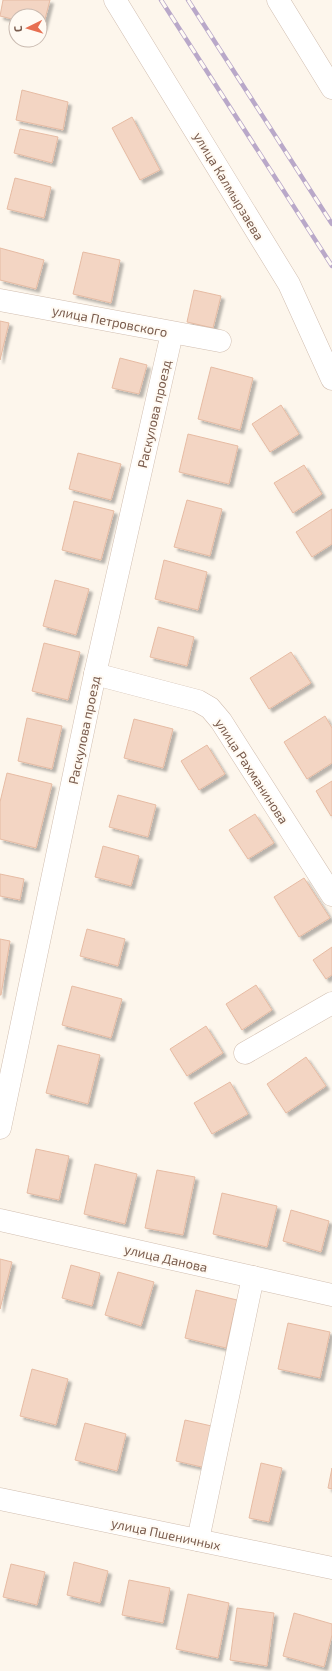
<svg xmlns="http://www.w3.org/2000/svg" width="332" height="1671" font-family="'Exo 2',sans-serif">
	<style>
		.building { fill: #f3d5c3; stroke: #e6bba3; filter: url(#shadow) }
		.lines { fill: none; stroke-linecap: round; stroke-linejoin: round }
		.minor-casing { stroke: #d1beb0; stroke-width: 23 }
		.minor { stroke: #fff; stroke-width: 22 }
		.rail-casing { stroke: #b9a8c9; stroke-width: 4.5 }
		.rail { stroke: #fffaf3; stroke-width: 3; stroke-dasharray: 9; stroke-linecap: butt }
		.labels { text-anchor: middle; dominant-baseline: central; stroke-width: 4; stroke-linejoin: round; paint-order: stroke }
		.street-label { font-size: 13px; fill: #7a5c4d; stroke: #fffaf3 }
	</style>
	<defs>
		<filter id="shadow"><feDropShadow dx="3.5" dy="3.5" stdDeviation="1" flood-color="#0004"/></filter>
	</defs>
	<rect width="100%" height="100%" fill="#fdf6ec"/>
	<g class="building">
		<polygon points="3,0 50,0 43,27 40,26 40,16 16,16 16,20 0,16"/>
		<polygon points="22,90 68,102 63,130 16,120"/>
		<polygon points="132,117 160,170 140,180 112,128"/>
		<polygon points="20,129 58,137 52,163 14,153"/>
		<polygon points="15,178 51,187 44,218 7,209"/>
		<polygon points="0,248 44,260 36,289 0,280"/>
		<polygon points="83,252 120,260 111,303 73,294"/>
		<polygon points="194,290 221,296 213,328 187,322"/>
		<polygon points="0,321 9,323 0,360"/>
		<polygon points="120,358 147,365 139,394 112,388"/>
		<polygon points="211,367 253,378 240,430 198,419"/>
		<polygon points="281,405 299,434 270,452 252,424"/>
		<polygon points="188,434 238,446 229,484 179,472"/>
		<polygon points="78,453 121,464 111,500 69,489"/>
		<polygon points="304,465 322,494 293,513 274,483"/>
		<polygon points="187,500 222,509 210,556 174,547"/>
		<polygon points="74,501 114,511 101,560 62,550"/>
		<polygon points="332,509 332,544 312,557 296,532"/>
		<polygon points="164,560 207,572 198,610 155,599"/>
		<polygon points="55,580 89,589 76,635 43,626"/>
		<polygon points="158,627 194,637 187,666 150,657"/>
		<polygon points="44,643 80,652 68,700 32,691"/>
		<polygon points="291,652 311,683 269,709 250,678"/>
		<polygon points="325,716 332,728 332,763 307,779 284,742"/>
		<polygon points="27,718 62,726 52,769 18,761"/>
		<polygon points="134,719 173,729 163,768 124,758"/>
		<polygon points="207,745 225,774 199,790 181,761"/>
		<polygon points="7,773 52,784 36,848 0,839 0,802"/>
		<polygon points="332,781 332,815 331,816 316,791"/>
		<polygon points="118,795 156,805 148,837 109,827"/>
		<polygon points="255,814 274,843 248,859 229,830"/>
		<polygon points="103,846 139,856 131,886 95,877"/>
		<polygon points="0,874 24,879 20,900 0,896"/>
		<polygon points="304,878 330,918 299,937 274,897"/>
		<polygon points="87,929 125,939 118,966 80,956"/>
		<polygon points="0,939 10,941 1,995 0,995"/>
		<polygon points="332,947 332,975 326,979 313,960"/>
		<polygon points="256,985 272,1010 242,1030 226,1004"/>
		<polygon points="72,986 122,999 111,1038 62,1025"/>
		<polygon points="206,1026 223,1053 187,1076 170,1049"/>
		<polygon points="58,1045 100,1055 88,1104 46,1093"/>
		<polygon points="306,1057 326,1086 286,1113 267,1084"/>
		<polygon points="230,1082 248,1114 212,1134 194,1103"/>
		<polygon points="36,1149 69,1156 59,1200 27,1193"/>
		<polygon points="95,1164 137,1174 125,1224 84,1214"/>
		<polygon points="157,1170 195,1177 183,1235 145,1228"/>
		<polygon points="222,1193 277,1206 267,1247 213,1234"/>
		<polygon points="291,1210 329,1221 321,1252 283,1241"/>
		<polygon points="0,1259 12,1262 0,1309"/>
		<polygon points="71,1265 100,1273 92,1306 62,1298"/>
		<polygon points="118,1272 154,1282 141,1326 105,1315"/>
		<polygon points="196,1290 237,1300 226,1348 185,1338"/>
		<polygon points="288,1323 330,1332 320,1378 278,1369"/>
		<polygon points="32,1369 68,1379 56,1425 20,1416"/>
		<polygon points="185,1420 216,1427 206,1468 176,1461"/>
		<polygon points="85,1423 126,1434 117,1471 75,1460"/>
		<polygon points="261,1463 282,1468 269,1522 249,1518"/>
		<polygon points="332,1468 332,1489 328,1488"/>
		<polygon points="74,1562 108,1571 100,1603 67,1595"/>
		<polygon points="11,1564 45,1572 37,1605 3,1597"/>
		<polygon points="129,1580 170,1588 163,1623 122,1615"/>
		<polygon points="188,1594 229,1603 218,1658 176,1649"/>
		<polygon points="237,1608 274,1613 267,1666 230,1660"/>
		<polygon points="294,1613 332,1624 332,1635 324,1667 283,1656"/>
	</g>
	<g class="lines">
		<defs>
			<g id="minor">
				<polyline points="115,0 289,284 332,379"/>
				<polyline points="278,0 332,88"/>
				<polyline points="0,300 220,341"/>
				<polyline points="95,674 198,701 210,708 221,721 332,895"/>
				<polyline points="245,1053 332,1003"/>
				<polyline points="0,1128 95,674 172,333"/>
				<polyline points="0,1220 332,1295"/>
				<polyline points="0,1499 332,1568"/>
				<polyline points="198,1540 253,1277"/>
			</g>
		</defs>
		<use href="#minor" class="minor-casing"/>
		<use href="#minor" class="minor"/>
		<defs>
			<g id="rail">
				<polyline points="161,0 332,266"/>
				<polyline points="188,0 332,224"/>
			</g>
		</defs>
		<use href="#rail" class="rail-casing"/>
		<use href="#rail" class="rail"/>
	</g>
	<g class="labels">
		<g class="street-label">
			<text transform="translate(229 186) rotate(59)">улица Калмырзаева</text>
			<text transform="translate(110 321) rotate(11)">улица Петровского</text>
			<text transform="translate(154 414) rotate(-77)">Раскулова проезд</text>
			<text transform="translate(84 730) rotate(-78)">Раскулова проезд</text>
			<text transform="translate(252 771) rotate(57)">улица Рахманинова</text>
			<text transform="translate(166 1258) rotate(13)">улица Данова</text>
			<text transform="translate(166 1534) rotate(12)">улица Пшеничных</text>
		</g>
	</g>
	<g transform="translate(28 28) rotate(265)"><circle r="19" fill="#fffaf3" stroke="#cabbb1"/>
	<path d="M0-3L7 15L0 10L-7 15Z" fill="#e76f51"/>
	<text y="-6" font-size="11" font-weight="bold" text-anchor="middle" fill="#7a5c4d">С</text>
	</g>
</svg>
